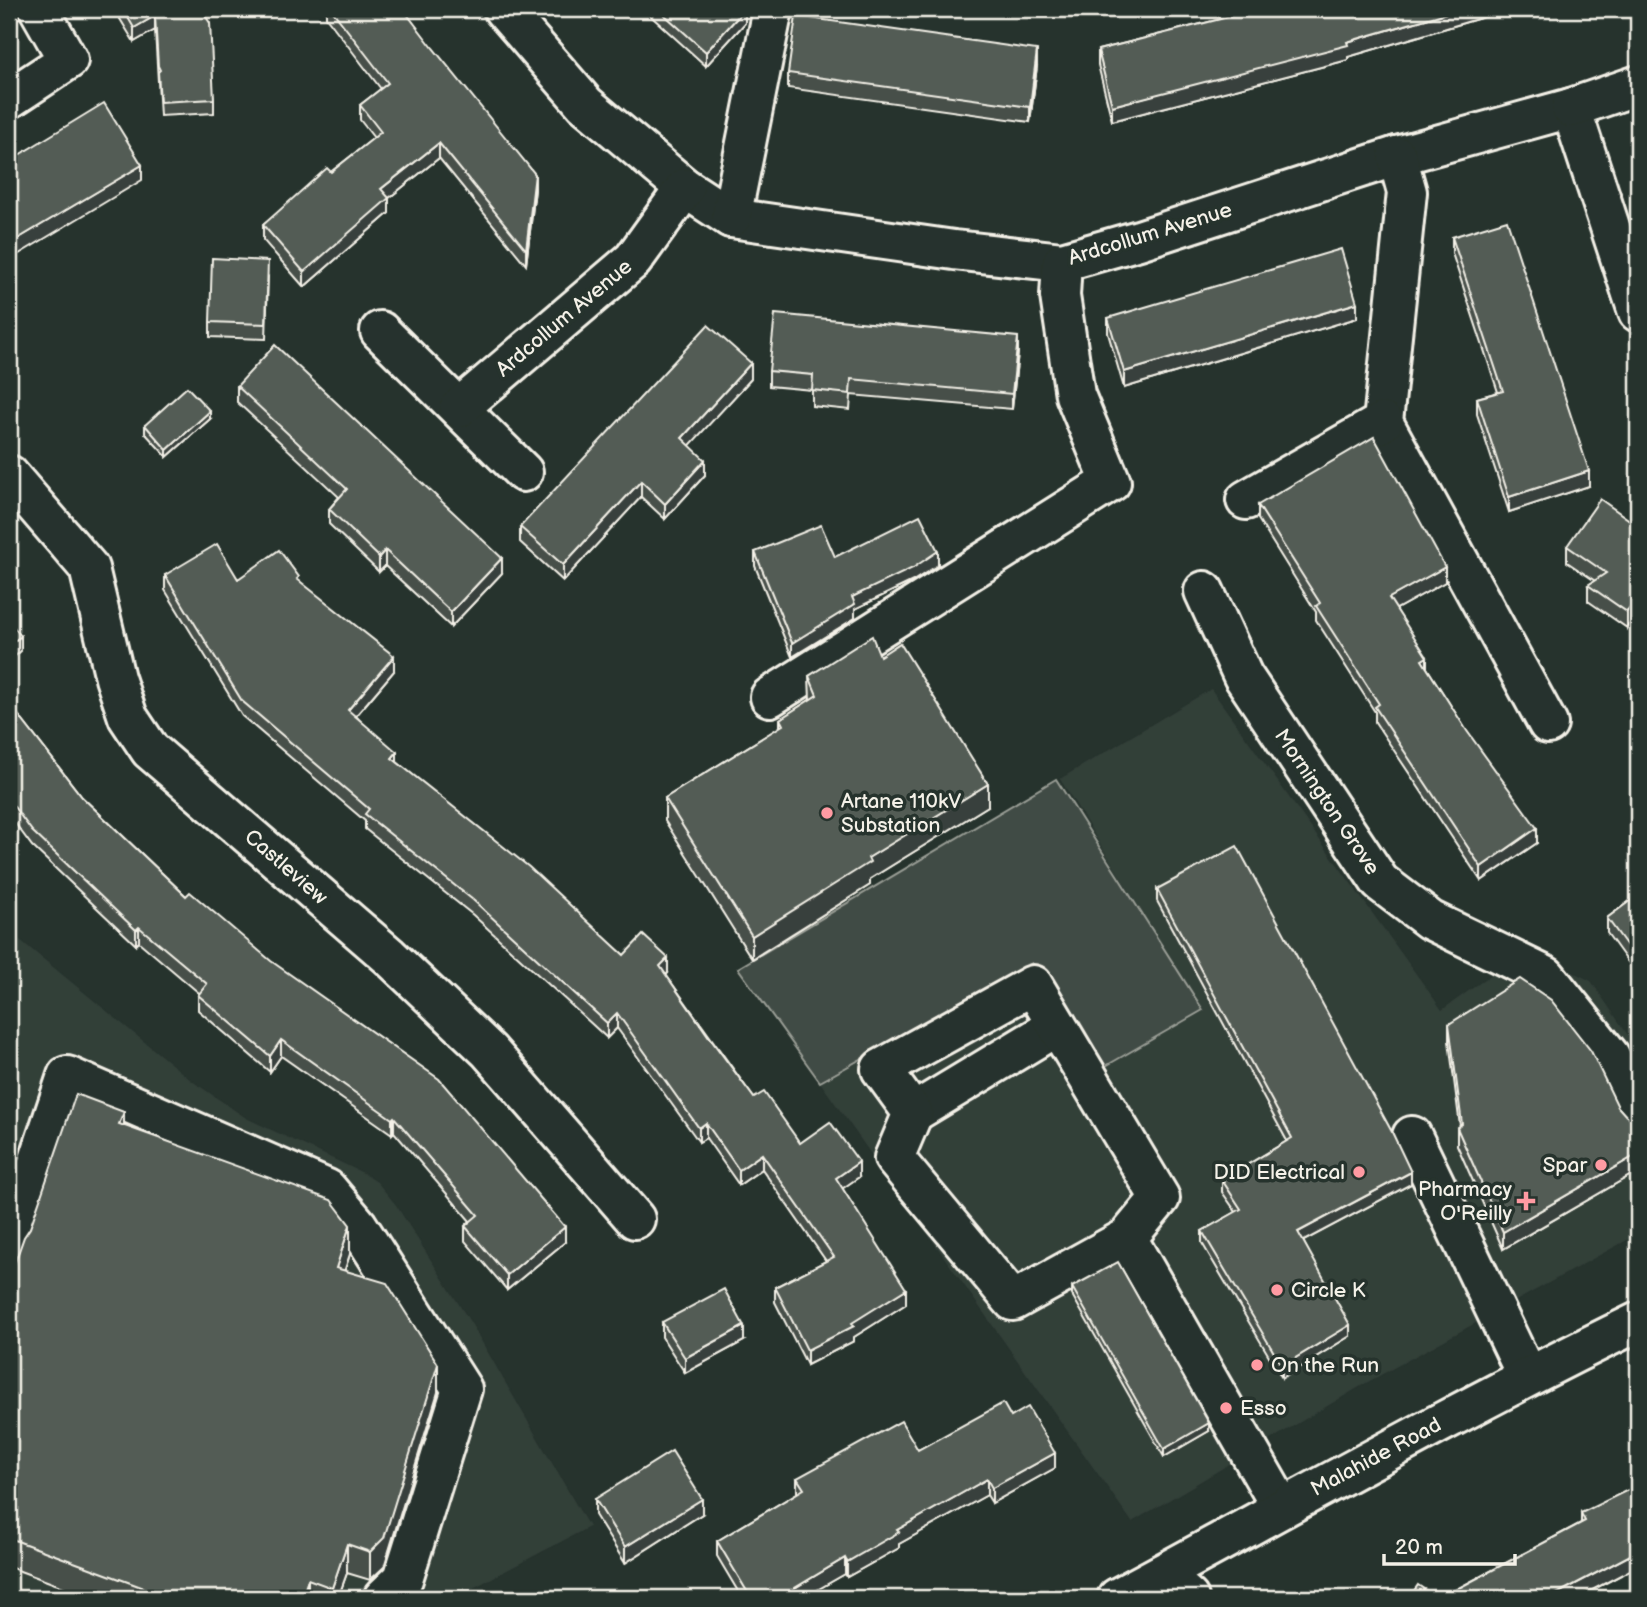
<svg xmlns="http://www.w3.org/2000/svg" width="1647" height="1607" font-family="'Balsamiq Sans',sans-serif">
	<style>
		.built { fill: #333f39 }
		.green { fill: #414b45; stroke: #9a9e96; stroke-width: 2 }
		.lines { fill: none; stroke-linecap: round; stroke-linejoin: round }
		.minor-casing { stroke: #f4f1e8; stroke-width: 44 }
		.major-casing { stroke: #f4f1e8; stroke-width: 44 }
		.minor { stroke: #26332d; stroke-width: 38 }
		.major { stroke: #26332d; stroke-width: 38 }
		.wall { fill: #474f49; stroke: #f4f1e8; stroke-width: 2 }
		.shaded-wall { fill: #39403c; stroke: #f4f1e8; stroke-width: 2 }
		.building { fill: #525c55; stroke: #f4f1e8; stroke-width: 2 }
		.poi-dot { fill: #ff9aa2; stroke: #26332d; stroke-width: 2.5 }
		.labels { text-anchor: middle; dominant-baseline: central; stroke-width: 7; stroke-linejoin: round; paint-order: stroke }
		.street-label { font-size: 21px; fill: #f4f1e8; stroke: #26332d }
		.poi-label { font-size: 21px; fill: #f4f1e8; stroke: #26332d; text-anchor: start }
	</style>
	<rect width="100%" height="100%" fill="#26332d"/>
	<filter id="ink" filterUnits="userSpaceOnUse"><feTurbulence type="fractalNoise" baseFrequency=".0143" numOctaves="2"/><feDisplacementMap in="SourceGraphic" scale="14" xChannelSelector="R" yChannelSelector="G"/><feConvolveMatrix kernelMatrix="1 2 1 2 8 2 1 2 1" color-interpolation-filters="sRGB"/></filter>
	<g filter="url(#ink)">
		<g class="built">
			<polygon points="1211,689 1442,1010 1527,949 1591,981 1638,1050 1638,1234 1366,1383 1132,1522 820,1082 1032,964 1097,1071 1202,1010 1060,779"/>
			<polygon points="9,931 192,1081 246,1118 363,1173 377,1182 396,1205 472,1325 589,1527 454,1598 9,1598"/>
		</g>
		<polygon class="green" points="1056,779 1203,1010 1097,1071 1032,963 820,1082 738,968"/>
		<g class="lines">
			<defs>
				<g id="minor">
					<polyline points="503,9 585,104 685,188 731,218 954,250 1062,262 1139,240 1397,156 1571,108 1638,312"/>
					<polyline points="9,99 68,60 39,9"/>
					<polyline points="1571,108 1638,85"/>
					<polyline points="1397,156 1407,192 1383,422 1548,724"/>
					<polyline points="731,218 773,9"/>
					<polyline points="380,331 523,472"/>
					<polyline points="459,408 633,260 685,188"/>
					<polyline points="9,475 89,568 115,678 128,717 150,750 389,956 489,1051 635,1219"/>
					<polyline points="1246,500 1383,422"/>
					<polyline points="1204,591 1243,676 1380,882 1430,920 1546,976 1610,1056 1638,1115"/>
					<polyline points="770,697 1111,482 1075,395 1060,296 1062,262"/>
					<polyline points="913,1113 1057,1026"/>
					<polyline points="1412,1136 1527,1376"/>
					<polyline points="1127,1238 1160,1198 1033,985 881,1069 913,1113 894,1158 1013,1301 1127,1238 1281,1507"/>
					<polyline points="9,1250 67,1076 327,1189 358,1226 462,1389 403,1579 383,1598"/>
					<polyline points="1162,1574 1189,1598"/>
				</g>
				<path id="major" d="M1117,1598c173,-93 344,-190 521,-276"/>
			</defs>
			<use href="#minor" class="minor-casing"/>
			<use href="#major" class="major-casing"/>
			<use href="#minor" class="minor"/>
			<use href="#major" class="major"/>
		</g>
		<g class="wall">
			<polygon points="114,9 201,9 214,99 214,113 160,116 155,30 134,42"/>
			<polygon points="326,9 403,9 535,189 526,265 439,158 389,198 389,213 304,287 263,240 263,225 374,138 360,120 360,105 381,89 326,17"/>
			<polygon points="643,9 744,9 745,23 706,66"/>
			<polygon points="1260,9 1511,9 1348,57 1348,60 1112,121 1098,65 1098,50"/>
			<polygon points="1037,66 1030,122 788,88 788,73"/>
			<polygon points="1452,237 1589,486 1509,512 1477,414 1477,398 1498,392 1452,253"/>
			<polygon points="268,277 266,339 210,337 210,322"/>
			<polygon points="1108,318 1357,318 1124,388 1108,333"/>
			<polygon points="1018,352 1012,409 851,395 850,410 812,406 812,390 769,386 769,371"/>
			<polygon points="751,379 689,445 705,475 665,519 641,497 563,581 520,542 520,527"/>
			<polygon points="237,386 502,573 451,627 385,566 379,572 329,524 329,509 339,497 237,402"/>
			<polygon points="210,419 167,457 145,433 145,425"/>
			<polygon points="1258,505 1445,582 1396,609 1427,668 1537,843 1481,881 1375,722 1375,712 1316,620 1316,612 1258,519"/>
			<polygon points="1638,526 1638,611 1627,628 1588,601 1588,585 1595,581 1567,562 1567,546"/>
			<polygon points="755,552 938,565 913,581 855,609 855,618 792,657 755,566"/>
			<polygon points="165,575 299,581 394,671 356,716 397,762 624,955 668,973 666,975 754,1098 800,1143 859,1177 842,1188 906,1304 854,1337 854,1341 807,1365 775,1302 775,1287 826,1261 762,1169 739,1185 706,1138 699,1142 617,1028 607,1038 473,915 365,829 365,821 242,716 165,590"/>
			<polygon points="880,656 988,806 870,879 870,885 752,959 665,821 665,798 780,727 780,719 810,700 809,676"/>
			<polygon points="9,703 82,797 186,896 565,1242 507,1290 465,1241 465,1226 470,1221 394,1132 392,1134 281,1056 270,1072 198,1010 198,995 199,993 139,942 136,945 32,846 9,815"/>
			<polygon points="1157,889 1411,1184 1303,1241 1350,1336 1282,1378 1202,1243 1202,1231 1236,1212 1222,1192 1222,1180 1287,1141 1157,901"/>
			<polygon points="1638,895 1638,976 1607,933 1607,918"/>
			<polygon points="1449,1024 1618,1107 1626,1116 1638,1123 1638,1171 1503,1249 1457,1145 1457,1128 1460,1126 1449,1041"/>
			<polygon points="124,1125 350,1254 345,1270 438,1392 384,1567 370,1580 347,1573 338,1598 93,1598 9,1567 9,1279 30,1228"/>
			<polygon points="1072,1287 1209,1431 1164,1457 1072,1295"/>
			<polygon points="662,1322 744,1341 685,1373 662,1337"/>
			<polygon points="1011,1417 1055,1468 992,1503 987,1495 899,1544 899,1548 847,1577 845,1574 803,1598 742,1598 717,1556 717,1541 797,1493 797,1478 918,1450"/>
			<polygon points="595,1499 702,1514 625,1563 595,1515"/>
			<polygon points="1581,1513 1621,1575 1577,1598 1440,1598 1581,1523"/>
		</g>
		<g class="shaded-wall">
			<polygon points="745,9 745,23 706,66 706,52"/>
			<polygon points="1460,9 1511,9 1348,57 1348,60 1112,121 1112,106 1347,42"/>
			<polygon points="155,16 155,30 134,42 134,28"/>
			<polygon points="1037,50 1037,66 1030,122 1030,107"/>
			<polygon points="439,143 439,158 389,198 389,213 304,287 304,272 381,189"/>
			<polygon points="142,165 142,180 9,260 9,244"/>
			<polygon points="535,174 535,189 526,265 526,250"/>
			<polygon points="1357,303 1357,318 1124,388 1124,372"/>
			<polygon points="1018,337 1018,352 1012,409 1012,394"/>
			<polygon points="751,363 751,379 682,454 682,438"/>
			<polygon points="210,411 210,419 167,457 167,450"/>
			<polygon points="705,460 705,475 665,519 665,504"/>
			<polygon points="1589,471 1589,486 1509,512 1509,497"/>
			<polygon points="641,481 641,497 563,581 563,565"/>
			<polygon points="385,550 385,566 379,572 379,557"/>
			<polygon points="938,551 938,565 913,581 855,609 855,618 792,657 792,643 852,597"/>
			<polygon points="502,558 502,573 451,627 451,612"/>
			<polygon points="1445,567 1445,582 1389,613 1389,598"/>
			<polygon points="1638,596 1638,611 1627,628 1627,612"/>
			<polygon points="21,636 21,651 9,661 9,645"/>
			<polygon points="394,656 394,671 348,725 348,710"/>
			<polygon points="1427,657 1427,672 1422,660"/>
			<polygon points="397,752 397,767 392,758"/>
			<polygon points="988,784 988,806 870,879 870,885 752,959 752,936 868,858"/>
			<polygon points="1537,828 1537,843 1481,881 1481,867"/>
			<polygon points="139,927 139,942 136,945 136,930"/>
			<polygon points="668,958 668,973 660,981 660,966"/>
			<polygon points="617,1013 617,1028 607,1038 607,1023"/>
			<polygon points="281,1040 281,1056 270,1072 270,1056"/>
			<polygon points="124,1112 124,1141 119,1124"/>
			<polygon points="394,1117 394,1132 392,1134 392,1119"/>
			<polygon points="706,1123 706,1138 699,1142 699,1128"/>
			<polygon points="762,1154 762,1169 739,1185 739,1170"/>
			<polygon points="1638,1154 1638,1171 1503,1249 1503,1232"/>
			<polygon points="859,1162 859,1177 836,1193 836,1178"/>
			<polygon points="1411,1172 1411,1184 1298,1244 1298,1232"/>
			<polygon points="350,1225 350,1254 336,1296 336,1268"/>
			<polygon points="565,1227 565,1242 507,1290 507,1275"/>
			<polygon points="906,1289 906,1304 854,1337 854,1341 807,1365 807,1350"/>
			<polygon points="1350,1325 1350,1336 1282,1378 1282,1366"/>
			<polygon points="744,1326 744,1341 685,1373 685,1358"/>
			<polygon points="438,1364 438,1392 384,1567 370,1580 370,1552"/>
			<polygon points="1209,1423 1209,1431 1164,1457 1164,1449"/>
			<polygon points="1055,1453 1055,1468 992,1503 992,1488"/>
			<polygon points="987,1479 987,1495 899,1544 899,1548 847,1577 847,1562 897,1530"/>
			<polygon points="702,1499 702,1514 625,1563 625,1547"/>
			<polygon points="347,1544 347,1573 338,1598 332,1598 332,1588"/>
			<polygon points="1638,1551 1638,1566 1577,1598 1549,1598"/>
			<polygon points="845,1558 845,1574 803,1598 778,1598"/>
			<polygon points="308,1579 308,1598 302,1598"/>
		</g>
		<g class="building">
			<polygon points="123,9 201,9 210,23 214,99 160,102 158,72 160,70 158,66 155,16 134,28"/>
			<polygon points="331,9 403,9 433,48 535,174 526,250 439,143 381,189 389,198 304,272 263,225 327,168 331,172 381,132 360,105 388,83"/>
			<polygon points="658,9 745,9 706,52"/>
			<polygon points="1260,9 1460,9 1347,42 1348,45 1112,106 1098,50"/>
			<polygon points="796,16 1037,50 1030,107 788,73"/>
			<polygon points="104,103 142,165 9,244 9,161"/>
			<polygon points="1507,220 1589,471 1509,497 1477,398 1503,391 1452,237"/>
			<polygon points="1341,249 1357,303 1124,372 1108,318"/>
			<polygon points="212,258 268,261 266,324 210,322"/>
			<polygon points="775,314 1018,337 1012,394 851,379 850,394 812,390 813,375 769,371"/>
			<polygon points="708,325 751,363 682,438 705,460 665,504 641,481 563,565 520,527"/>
			<polygon points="275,345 502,558 451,612 385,550 379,557 329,509 347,489 237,386"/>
			<polygon points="187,387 210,411 167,450 145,425"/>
			<polygon points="1374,437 1445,567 1389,598 1427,657 1422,660 1467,731 1537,828 1481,867 1375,707 1379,704 1316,606 1320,603 1258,505"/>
			<polygon points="1600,499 1638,526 1638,596 1627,612 1588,585 1606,573 1567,546"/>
			<polygon points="920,515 938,551 913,568 852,597 855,604 792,643 755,552 821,525 835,557"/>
			<polygon points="217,544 238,579 279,550 299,577 297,579 394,656 348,710 397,752 392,758 529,867 624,955 643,935 668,958 660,966 709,1037 754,1098 764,1092 800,1143 830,1122 859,1162 836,1178 906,1289 852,1323 854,1326 807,1350 775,1287 834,1257 762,1154 739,1170 706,1123 699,1128 617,1013 607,1023 473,900 365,814 369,809 242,701 165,575"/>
			<polygon points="9,621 21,636 9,645"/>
			<polygon points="872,636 880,656 900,643 988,784 868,858 870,862 752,936 665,798 783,725 780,719 817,695 809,676"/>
			<polygon points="9,703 82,797 186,896 190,892 271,961 439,1079 565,1227 507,1275 465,1226 478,1215 394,1117 392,1119 281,1040 270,1056 198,995 207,984 139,927 136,930 32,831 9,800"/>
			<polygon points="1237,846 1392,1132 1411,1172 1298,1232 1350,1325 1282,1366 1202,1231 1241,1209 1222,1180 1292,1138 1157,889"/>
			<polygon points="1638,895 1638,961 1607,918"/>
			<polygon points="1520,979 1551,1000 1591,1051 1618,1107 1626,1116 1636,1120 1638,1123 1638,1154 1503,1232 1457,1128 1462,1124 1449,1024"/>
			<polygon points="76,1094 124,1112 119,1124 331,1200 350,1225 336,1268 387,1283 438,1364 384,1538 370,1552 347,1544 332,1588 308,1579 302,1598 263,1598 253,1595 252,1598 171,1598 9,1538 9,1279 24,1237 30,1228"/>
			<polygon points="1118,1262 1209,1423 1164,1449 1072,1287"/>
			<polygon points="724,1289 744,1326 685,1358 662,1322"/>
			<polygon points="1003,1403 1011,1417 1028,1407 1055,1453 992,1488 987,1479 897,1530 899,1532 847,1562 845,1558 778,1598 751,1598 717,1541 804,1489 797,1478 901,1421 918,1450"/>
			<polygon points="672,1451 702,1499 625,1547 595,1499"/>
			<polygon points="1638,1485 1638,1551 1549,1598 1490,1598 1488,1595 1485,1598 1440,1598 1585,1521 1581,1513"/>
			<polygon points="1418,1585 1437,1598 1409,1598"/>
			<polygon points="642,1593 645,1598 634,1598"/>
		</g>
	</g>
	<g class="poi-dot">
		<circle cx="827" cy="813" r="7"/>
		<circle cx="1601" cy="1165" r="7"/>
		<circle cx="1359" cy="1172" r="7"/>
		<path d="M1522.5 1190.5h7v7h7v7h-7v7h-7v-7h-7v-7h7z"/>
		<circle cx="1277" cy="1290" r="7"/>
		<circle cx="1257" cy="1365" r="7"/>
		<circle cx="1226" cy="1408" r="7"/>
	</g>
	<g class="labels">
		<g class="street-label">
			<text transform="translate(1150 234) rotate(-17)">Ardcollum Avenue</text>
			<text transform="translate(564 318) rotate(-40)">Ardcollum Avenue</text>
			<text transform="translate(1327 802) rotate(56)">Mornington Grove</text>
			<text transform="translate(286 867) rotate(41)">Castleview</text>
			<text transform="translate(1376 1457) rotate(-28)">Malahide Road</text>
		</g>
		<g class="poi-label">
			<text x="841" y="801">Artane 110kV<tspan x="841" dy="24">Substation</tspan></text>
			<text x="1587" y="1165" text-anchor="end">Spar</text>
			<text x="1345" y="1172" text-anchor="end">DID Electrical</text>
			<text x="1512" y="1189" text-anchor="end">Pharmacy<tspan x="1512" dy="24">O'Reilly</tspan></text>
			<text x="1291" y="1290">Circle K</text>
			<text x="1271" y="1365">On the Run</text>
			<text x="1240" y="1408">Esso</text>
		</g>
	</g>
	<rect width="1647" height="1607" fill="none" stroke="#26332d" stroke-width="35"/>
	<rect x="18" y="18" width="1612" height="1572" fill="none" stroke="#f4f1e8" stroke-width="2.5" filter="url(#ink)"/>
	<path d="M1384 1554v10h131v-10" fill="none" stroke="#f4f1e8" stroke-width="3.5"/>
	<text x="1395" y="1554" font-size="21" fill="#f4f1e8" stroke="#26332d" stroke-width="5" paint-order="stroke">20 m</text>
</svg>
